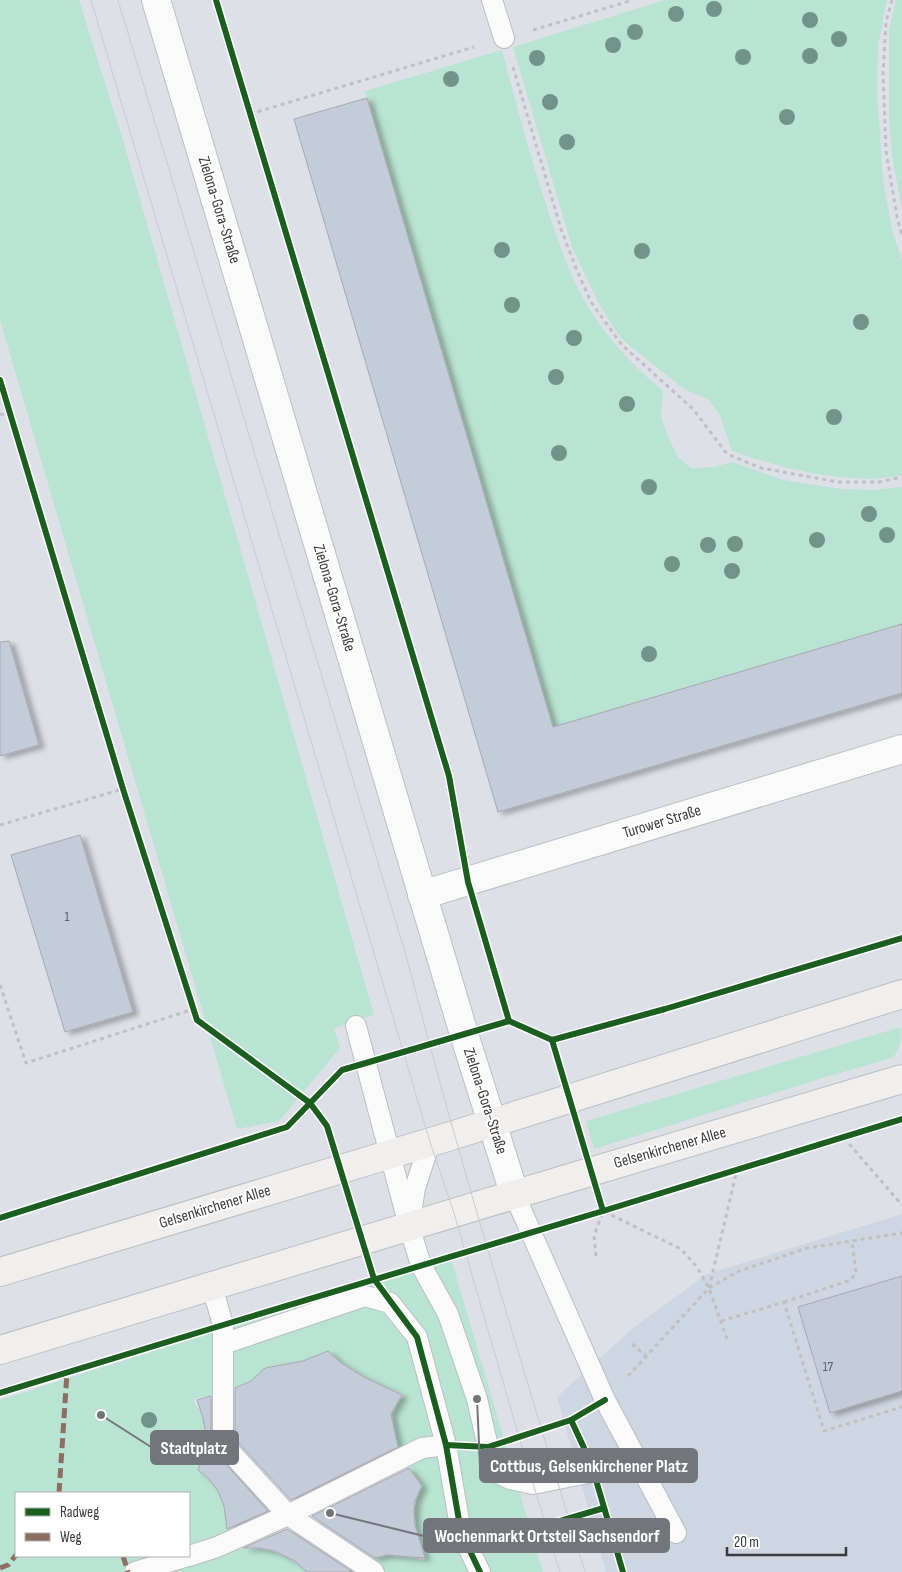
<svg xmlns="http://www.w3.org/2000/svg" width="902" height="1572" font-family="'Sofia Sans Condensed',sans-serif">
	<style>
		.built { fill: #ced6e1 }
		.green { fill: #b9e3d2; fill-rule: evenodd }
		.building { fill: #c4ccda; stroke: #a6a9ad; filter: url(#shadow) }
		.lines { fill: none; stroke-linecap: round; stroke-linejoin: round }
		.service-casing { stroke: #bbbec2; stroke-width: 22 }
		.minor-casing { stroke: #bbbec2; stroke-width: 30 }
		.secondary-casing { stroke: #bbbec2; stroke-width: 30 }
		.path { stroke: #c0c0c3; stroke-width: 3; stroke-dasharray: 4 4; stroke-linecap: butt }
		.service { stroke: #fafafb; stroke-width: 20 }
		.minor { stroke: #fafafb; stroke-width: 28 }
		.secondary { stroke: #f1efee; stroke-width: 28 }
		.tram { stroke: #cacbcd; stroke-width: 1 }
		.quiet { stroke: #8d6e63; stroke-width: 5; stroke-dasharray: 10 5; stroke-linecap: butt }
		.cycleway-casing { stroke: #fff; stroke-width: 9 }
		.cycleway { stroke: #1b5e20; stroke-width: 6 }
		.tree { fill: #72938a }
		.labels { text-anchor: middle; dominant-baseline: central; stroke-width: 4; stroke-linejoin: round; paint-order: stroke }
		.number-label { font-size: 14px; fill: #5c6167 }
		.street-label { font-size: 16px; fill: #383b3f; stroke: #fff }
		.leader { fill: none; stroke: #72757a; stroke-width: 2 }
		.callout-dot { fill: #72757a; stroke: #fff; stroke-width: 2 }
		.callout { fill: #72757a; stroke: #72757a; stroke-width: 2 }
		.callout-label { font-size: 18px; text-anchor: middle; font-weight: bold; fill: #fff }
	</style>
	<defs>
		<filter id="shadow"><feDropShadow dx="5.5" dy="3" stdDeviation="2.5" flood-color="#0004"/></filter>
	</defs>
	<rect width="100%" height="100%" fill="#dde1e7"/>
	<polygon class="built" points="902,1214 902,1572 606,1572 557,1397 633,1328 707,1274"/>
	<g class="green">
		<polygon points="0,0 79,0 125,147 374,1015 334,1028 340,1048 279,1121 237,1129 0,320"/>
		<path d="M665,0h222l-9,46 -1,46 6,88 9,50 10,30v215c-50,12 -122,-7 -170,-24l-13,-38 -11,-14 -24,-10 -53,-42 -11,-10 -22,-35 -26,-55 -59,-200z"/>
		<polygon points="896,0 902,0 902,209 892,156 889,118 889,30"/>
		<path d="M502,50c14,53 28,106 45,158 10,30 20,60 35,88 19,36 50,69 81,95l-2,25 7,21 10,20 13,11 23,-1 18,-5 51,18 25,4 34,5 32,1 28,-3v137l-349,103 -188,-636z"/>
		<path d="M901,1027c1,9 -1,25 -9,31l-66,19 -232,72 -8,-28z"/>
		<path d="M452,1262l91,310h-194c21,-19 49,-20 74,-11l2,-3c-9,-27 -16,-45 -3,-72 -18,-26 -45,-64 -17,-91l-33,-14 -32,-19 -10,-9 -5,-1 -22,9 -38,7 -7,8 -14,8 -31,12 -16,2 -3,4c15,18 14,44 4,64 4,10 14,15 20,25 11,18 7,40 12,59 29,-5 56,1 77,22h-307v-172l421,-135zM16,1493h173v63h-173z"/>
	</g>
	<g class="building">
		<polygon points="367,98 553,727 902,624 902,693 498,812 294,119"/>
		<polygon points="9,641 39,745 0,756 0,642"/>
		<polygon points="80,835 133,1012 65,1032 11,855"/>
		<polygon points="902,1276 902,1391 830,1413 798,1307"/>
		<polygon points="328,1351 340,1362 362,1376 402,1395 391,1414 398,1447 291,1500 235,1439 235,1388 251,1381 265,1368 303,1361"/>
		<polygon points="211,1396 211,1444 214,1451 268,1511 227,1529 224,1506 218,1491 208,1478 198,1470 204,1448 206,1434 203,1418 197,1400"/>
		<polygon points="409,1468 422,1486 415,1501 414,1512 415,1525 425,1558 387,1555 375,1558 312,1516"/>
		<polygon points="287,1529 351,1571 349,1572 307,1572 295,1561 274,1551 259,1548 243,1548"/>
	</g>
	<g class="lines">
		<defs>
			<g id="service">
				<polyline points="492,0 504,38"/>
				<polyline points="356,1026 409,1226 421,1265 448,1314 477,1399 488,1447 496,1472 510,1479 533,1484 593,1472 634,1455"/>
				<polyline points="515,1196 605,1400 676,1533"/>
				<polyline points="410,1220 415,1188 430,1142"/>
				<polyline points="223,1344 365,1296 390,1303 417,1337 446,1445 461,1532 480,1572"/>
				<polyline points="189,1556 217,1547 288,1515 223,1444 223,1325 212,1286"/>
				<polyline points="135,1572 188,1556"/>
				<polyline points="374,1572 288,1515 422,1448 446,1445"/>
			</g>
			<g id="minor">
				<polyline points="156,0 464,1034 515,1196"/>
				<polyline points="422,895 902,749"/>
			</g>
			<g id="secondary">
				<polyline points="0,1272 454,1135 902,994"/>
				<path d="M0,1350c300,-91 601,-182 902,-271"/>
			</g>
		</defs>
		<use href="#service" class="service-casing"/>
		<use href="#minor" class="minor-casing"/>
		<use href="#secondary" class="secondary-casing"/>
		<g class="path">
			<polyline points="892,0 886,22 883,74 886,151 897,217 902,236"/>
			<polyline points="533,30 633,0"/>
			<polyline points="513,67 561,229 576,268 591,302 622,345 693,409 727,454 761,468 838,482 879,482 902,477"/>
			<polyline points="250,114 474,47"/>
			<polyline points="0,414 11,416"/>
			<polyline points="0,825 123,789"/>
			<polyline points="0,985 26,1063 194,1009"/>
			<polyline points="844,1138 902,1205"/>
			<polyline points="596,1256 594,1236 603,1211 681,1249 697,1267 709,1288 728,1342"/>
			<polyline points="709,1288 737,1170"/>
			<polyline points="784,1302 851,1280 856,1272 852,1242"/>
			<polyline points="721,1321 784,1302 824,1431 902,1407"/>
			<polyline points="632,1344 646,1356"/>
			<polyline points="628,1376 709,1288 737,1272 807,1248 902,1233"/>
		</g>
		<use href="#service" class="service"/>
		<use href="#minor" class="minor"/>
		<use href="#secondary" class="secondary"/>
		<g class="tram">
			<polyline points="91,0 430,1142 454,1213 519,1437 560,1572"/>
			<path d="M118,0l289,959c53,206 116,409 178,613"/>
		</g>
		<g class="quiet">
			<polyline points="59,1493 67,1373"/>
			<polyline points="123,1556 128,1572"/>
			<polyline points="0,1568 8,1565 16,1555"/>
		</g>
		<defs>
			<g id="cycleway">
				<polyline points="216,0 449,776 468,882 509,1021"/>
				<polyline points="0,380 123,789 197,1020 310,1103 327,1126 374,1279 417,1337 446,1445 461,1532 480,1572"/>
				<polyline points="552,1040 603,1211"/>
				<polyline points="0,1218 287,1127 342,1070 509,1021 552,1040 665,1009 902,938"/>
				<polyline points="0,1393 223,1325 603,1211 902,1119"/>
				<polyline points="571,1420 591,1463 623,1572"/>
				<polyline points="446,1445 488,1447 571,1420 605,1400"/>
				<polyline points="526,1531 604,1508"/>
			</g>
		</defs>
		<use href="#cycleway" class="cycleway-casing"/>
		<use href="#cycleway" class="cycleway"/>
	</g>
	<g class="tree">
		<circle cx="714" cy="9" r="8"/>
		<circle cx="676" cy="14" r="8"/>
		<circle cx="810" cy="20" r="8"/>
		<circle cx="635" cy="32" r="8"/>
		<circle cx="839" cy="39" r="8"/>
		<circle cx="613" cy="45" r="8"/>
		<circle cx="810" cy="56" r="8"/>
		<circle cx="743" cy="57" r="8"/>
		<circle cx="537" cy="58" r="8"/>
		<circle cx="451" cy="79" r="8"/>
		<circle cx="550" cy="102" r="8"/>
		<circle cx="787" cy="117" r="8"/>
		<circle cx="567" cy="142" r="8"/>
		<circle cx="502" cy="250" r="8"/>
		<circle cx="642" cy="251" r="8"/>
		<circle cx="512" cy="305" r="8"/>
		<circle cx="861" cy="322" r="8"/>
		<circle cx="574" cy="338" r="8"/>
		<circle cx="556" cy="377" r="8"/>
		<circle cx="627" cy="404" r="8"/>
		<circle cx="834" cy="417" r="8"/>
		<circle cx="559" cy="453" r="8"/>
		<circle cx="649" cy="487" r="8"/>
		<circle cx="869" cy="514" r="8"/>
		<circle cx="887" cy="535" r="8"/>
		<circle cx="817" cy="540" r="8"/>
		<circle cx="735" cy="544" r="8"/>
		<circle cx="708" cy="545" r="8"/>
		<circle cx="672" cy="564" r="8"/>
		<circle cx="732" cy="571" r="8"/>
		<circle cx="649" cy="654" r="8"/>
		<circle cx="149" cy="1420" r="8"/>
	</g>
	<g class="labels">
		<g class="number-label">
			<text x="67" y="916">1</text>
			<text x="828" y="1366">17</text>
		</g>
		<g class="street-label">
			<text transform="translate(219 210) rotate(73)">Zielona-Gora-Straße</text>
			<text transform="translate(334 598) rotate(73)">Zielona-Gora-Straße</text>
			<text transform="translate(662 822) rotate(-17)">Turower Straße</text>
			<text transform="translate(485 1101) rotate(72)">Zielona-Gora-Straße</text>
			<text transform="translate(670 1148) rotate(-16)">Gelsenkirchener Allee</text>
			<text transform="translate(215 1207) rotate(-17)">Gelsenkirchener Allee</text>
		</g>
	</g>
	<path class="leader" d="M101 1415L151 1447M477 1399L480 1466M330 1513L424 1536"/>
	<g class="callout-dot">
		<circle cx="101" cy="1415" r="5"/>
		<circle cx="477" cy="1399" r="5"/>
		<circle cx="330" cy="1513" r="5"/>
	</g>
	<g class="callout">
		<rect x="151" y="1431" width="87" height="33" rx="5"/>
		<rect x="480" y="1449" width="217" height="33" rx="5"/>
		<rect x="424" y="1519" width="245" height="33" rx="5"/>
	</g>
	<g class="callout-label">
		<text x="194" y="1454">Stadtplatz</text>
		<text x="589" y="1472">Cottbus, Gelsenkirchener Platz</text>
		<text x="547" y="1542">Wochenmarkt Ortsteil Sachsendorf</text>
	</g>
	<rect x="15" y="1492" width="175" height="65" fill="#ffffff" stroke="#afb1b2"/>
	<rect x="25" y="1508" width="25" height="8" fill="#1b5e20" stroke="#afb1b2"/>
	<text x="60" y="1517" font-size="15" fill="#383b3f">Radweg</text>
	<rect x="25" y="1533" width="25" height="8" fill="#8d6e63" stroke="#afb1b2"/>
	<text x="60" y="1542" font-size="15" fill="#383b3f">Weg</text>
	<path d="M727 1547v8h119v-8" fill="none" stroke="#383b3f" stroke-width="2.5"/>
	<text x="734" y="1547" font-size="15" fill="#383b3f" stroke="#ffffff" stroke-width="4" paint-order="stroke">20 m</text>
</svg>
